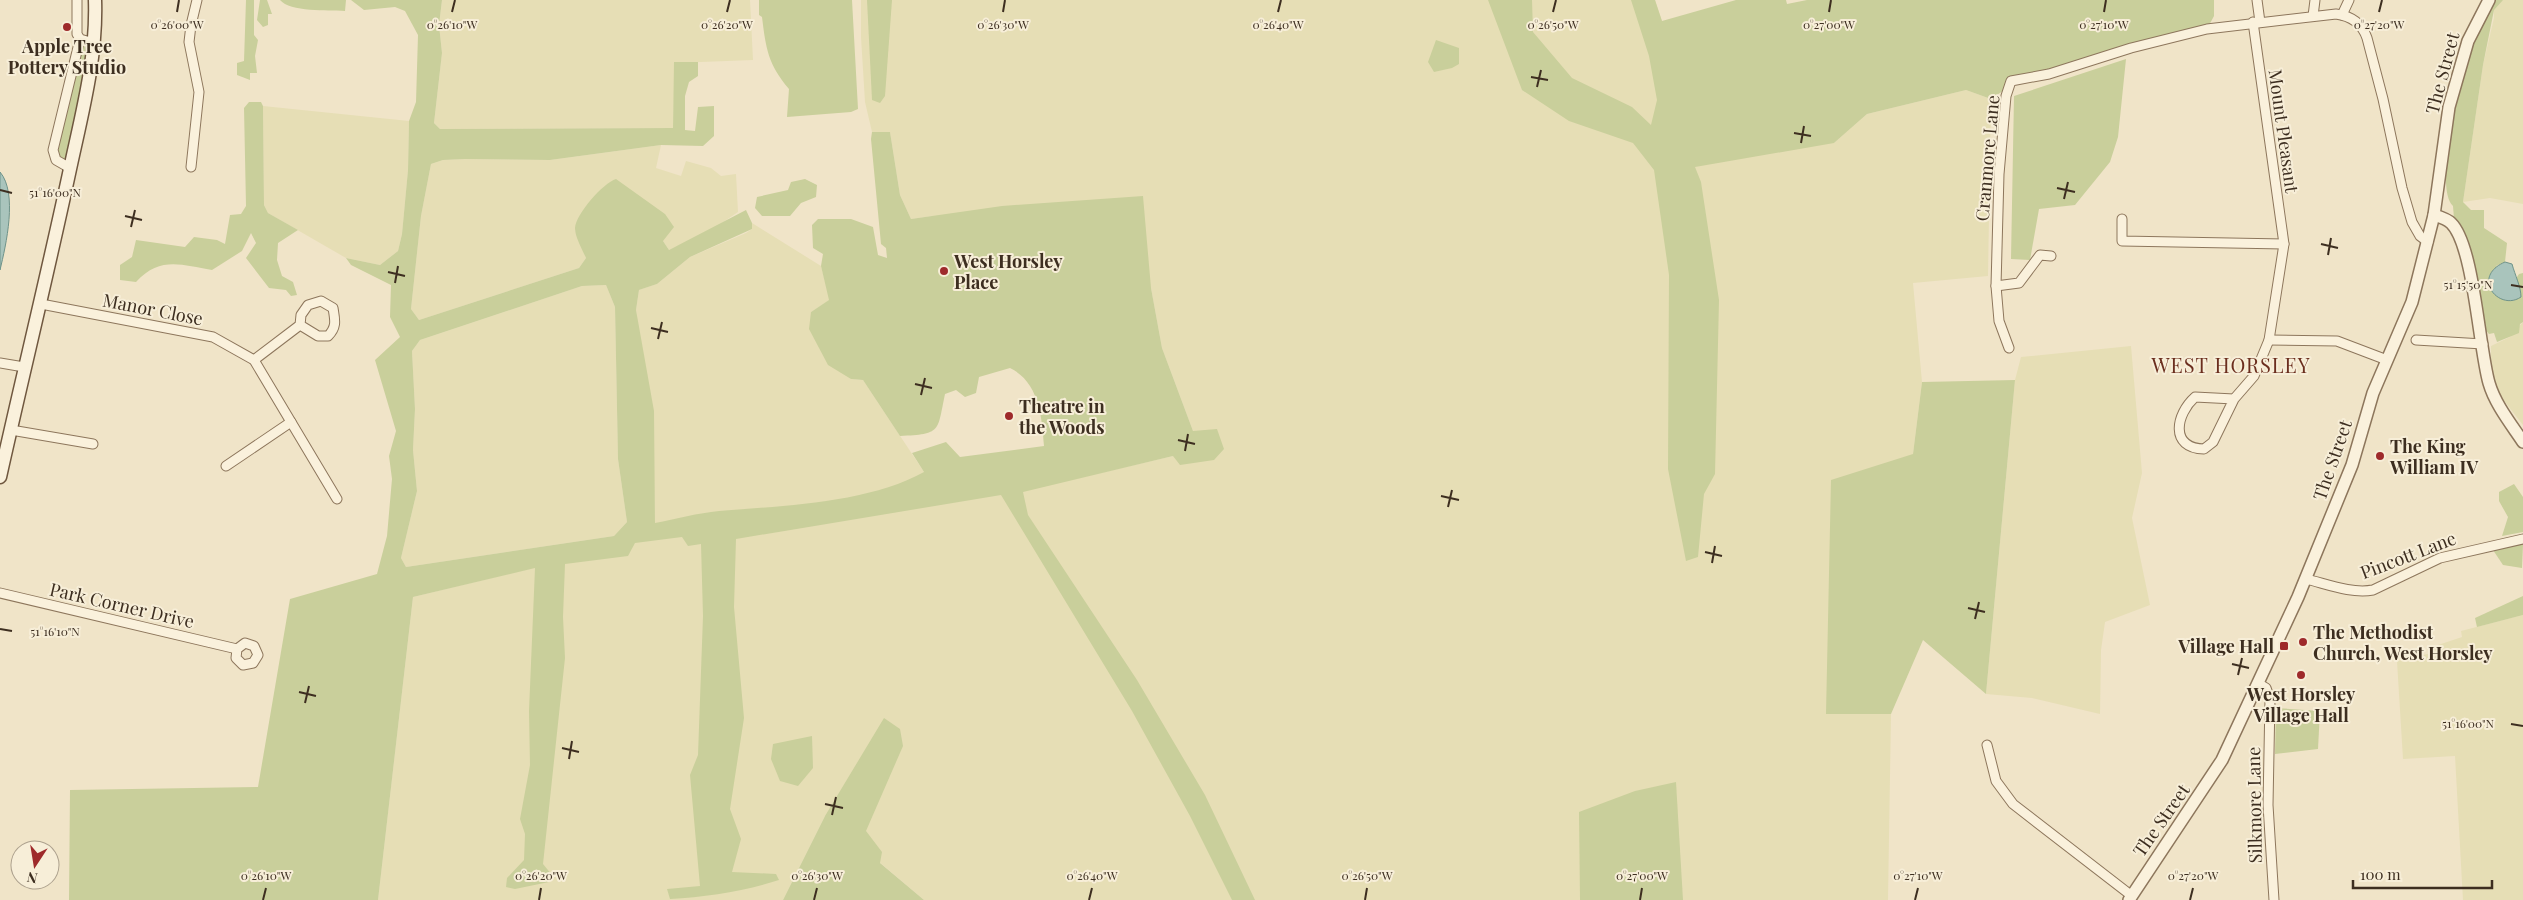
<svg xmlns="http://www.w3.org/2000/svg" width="2523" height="900" font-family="'Playfair Display',serif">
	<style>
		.farmland { fill: #e6deb5 }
		.green { fill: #c9cf9b; fill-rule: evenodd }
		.water { fill: #a9c4bc; stroke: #6f938a }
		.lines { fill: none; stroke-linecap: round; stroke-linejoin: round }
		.minor-casing { stroke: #8d765c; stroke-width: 11 }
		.tertiary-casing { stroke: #8d765c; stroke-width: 14 }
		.secondary-casing { stroke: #6f573f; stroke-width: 15 }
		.minor { stroke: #faf1dc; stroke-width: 9 }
		.tertiary { stroke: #faf1dc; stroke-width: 11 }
		.secondary { stroke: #faf1dc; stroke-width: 12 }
		.ticks { fill: none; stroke: #3d2e20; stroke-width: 2 }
		.poi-dot { fill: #9e2a2b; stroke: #f7eed8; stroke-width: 2 }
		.labels { text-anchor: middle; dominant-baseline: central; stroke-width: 4; stroke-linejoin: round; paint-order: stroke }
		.poi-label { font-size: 18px; font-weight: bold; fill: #3d2e20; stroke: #f7eed8; text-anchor: start }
		.street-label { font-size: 18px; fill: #3d2e20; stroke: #f7eed8 }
		.quarter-label { font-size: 20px; letter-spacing: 1px; fill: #6b2e1e; stroke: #f7eed8 }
		.ticks-label { font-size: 12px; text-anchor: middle; fill: #3d2e20; stroke: #f7eed8; stroke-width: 4; stroke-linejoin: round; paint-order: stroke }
	</style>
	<rect width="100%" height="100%" fill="#f0e4c8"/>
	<g class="farmland">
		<polygon points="442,0 750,0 753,60 675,63 673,128 440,129 434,123 442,53 439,25"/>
		<polygon points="861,0 1655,0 1662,21 1834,143 1867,114 1966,90 1991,99 1988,276 1913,283 1922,382 1913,454 1826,714 1891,714 1888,900 924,900 825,816 783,900 378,900 413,597 635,543 655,523 654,486 636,310 639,290 657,284 690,257 746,233 752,229 752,223 821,266 830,300 811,312 851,379 863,380 924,472 933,505 1023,491 1173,456 1193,431 1162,348 1151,288 933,216 911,219 900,195 890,132 872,132 865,102 861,37"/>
		<polygon points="2494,0 2523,0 2523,204 2490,198 2463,202 2483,65 2494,18"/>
		<polygon points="263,106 409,121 408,170 402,234 398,251 380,265 346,258 268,213 264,205"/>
		<polygon points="661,145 656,168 681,176 686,161 711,168 721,176 736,174 738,212 713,229 669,250 663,241 575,230 586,258 579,268 419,320 411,309 421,216 431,164 443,160 465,159 550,160"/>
		<polygon points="606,285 615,307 618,459 627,522 614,536 406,567 401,558 417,491 413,450 415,409 412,351 420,340 582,286"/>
		<polygon points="2523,322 2523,425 2502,398 2494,381 2491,361 2491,346 2510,337"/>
		<polygon points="2131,346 2142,473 2132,518 2150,605 2105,622 2101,650 2100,714 2032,698 1986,694 2015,380 2021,357"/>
		<polygon points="2523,615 2523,900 2463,900 2455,756 2403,759 2397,661 2432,653 2432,647 2462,637 2461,631"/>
	</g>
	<g class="green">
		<polygon points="246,0 254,0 254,35 258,40 255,56 257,73 250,73 250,80 237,75 237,63 244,61"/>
		<polygon points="260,0 267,0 272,14 268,14 268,25 263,27 257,20"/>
		<path d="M280,0h66l-1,11c-17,-1 -55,1 -65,-11z"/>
		<path d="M351,0h91l-3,25 3,28 -8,70 6,6 233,-1 1,-66h24v14l-9,6 -4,14v34l10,1 3,-24 16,-1v30l-11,10 -42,-1 -111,15 -85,-1 -22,1 -12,4 -10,52 -10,93 8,11 160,-52 7,-10c-4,-9 -11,-21 -11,-30 1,-14 28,-45 41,-49l49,35 9,13 -11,14 6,9 77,-40 6,13v6l-62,28 -33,27 -18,6 -3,20 18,101 1,112c21,-4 43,-10 64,-12 62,-5 150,-8 205,-39l-12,-19 34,-11 14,15 84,-11c-2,-29 -5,-64 -34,-78l-31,9 -3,16 -11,4 -9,-7 -11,4c-8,38 -3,40 -45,42l-37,-56 -12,-1 -23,-14 -19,-36 2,-17 18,-12 -8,-34 2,-12 -10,-6 -1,-23 6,-6h33l22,8 5,28 9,3 -1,-10 -5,-4 -10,-105 1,-7h18l10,63 11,24 91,-13 141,-10 8,92 11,60 31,83 24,-2 7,20 -10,11 -34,5 -7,-9 -150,36 5,23 109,165 68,115 50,105h-23l-42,-84 -58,-105 -131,-216 -265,44 -2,68 10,111 -14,91 11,30 -9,33 44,2 3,6c-34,11 -72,17 -109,19l-3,-10 33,-3 -10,-111 8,-20 5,-139 -2,-72 -13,2 -6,-9 -47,6 -7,13 -63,8 -2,53 2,41 -22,206 9,11 -3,7 -34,7 -9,-2 1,-9 17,-18 1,-26 -5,-15 10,-54 -1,-54 6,-143 -122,29 -35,303h-309l1,-110 188,-3 32,-188 87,-25 10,-38 5,-57 -3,-23 7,-25 -21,-71 25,-23 -10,-20 1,-32 -40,-20 -5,-7 34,7 18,-14 4,-17 6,-64 1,-49 7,-19 2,-67 -13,-24 -10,-4 -31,3zM606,285l9,22 3,152 9,63 -13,14 -208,31 -5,-9 16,-67 -4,-41 2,-41 -3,-58 8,-11 162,-54z"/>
		<path d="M759,0h93l6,109 -7,3 -64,5 2,-28c-21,-25 -23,-40 -27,-72l-3,-2z"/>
		<polygon points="867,0 892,0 885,96 880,103 872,100"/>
		<polygon points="1488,0 1532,0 1533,32 1572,78 1632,107 1651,125 1657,100 1649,56 1631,0 1655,0 1662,21 1736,0 1786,0 1787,4 1807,0 2214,0 2214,16 2207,29 2022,78 1991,99 1966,90 1867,114 1834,143 1695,167 1701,182 1719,300 1715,474 1704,494 1698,557 1686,561 1668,469 1669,275 1654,170 1633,143 1569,121 1522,90"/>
		<path d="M2494,0h9l-9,10 -11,55 -20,137 8,8h13v18l23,15 -2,19 -9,4 19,14 4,-6 4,-1v49l-3,2 -1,9 -22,9 -3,-9 -5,1 -6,-7 -29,-108 -1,-13c-22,-20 13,-152 26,-179 4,-9 10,-18 15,-27z"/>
		<polygon points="1436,40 1459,48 1459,64 1452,68 1434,72 1428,62"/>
		<polygon points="81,45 91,47 68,158 65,160 59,159 57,155"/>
		<polygon points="2126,59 2118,137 2110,162 2075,205 2039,209 2030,260 2011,259 2014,96"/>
		<path d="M249,102h12l2,4 1,99 4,8 30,17 -20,13 -1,17 5,16 11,6 4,13 -6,1 -5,-6 -17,-2 -23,-30 10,-15 -5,-10 -9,18 -30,19c-31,-5 -52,-14 -76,12l-16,-2v-15l12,-8 4,-17 49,7 9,-10 23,3 8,4 5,-29 11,-1 5,-8 -2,-98z"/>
		<polygon points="805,179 817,185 816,197 801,203 790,216 762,216 755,208 757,197 788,190 791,182"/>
		<polygon points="2015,380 1986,694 1923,640 1891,714 1826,714 1831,480 1913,454 1922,382"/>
		<polygon points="2514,484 2523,497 2523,532 2502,536 2508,517 2499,501 2499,492"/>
		<polygon points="2523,544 2522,568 2503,565 2493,550"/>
		<polygon points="2523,596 2523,615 2477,627 2475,618"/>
		<polygon points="2276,708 2320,711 2318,749 2275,754"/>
		<polygon points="884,718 900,729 903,746 866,831 882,852 880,863 924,900 783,900 825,816"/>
		<polygon points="812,736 813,768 798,786 780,781 771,759 773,744"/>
		<polygon points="1676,782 1683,900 1580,900 1579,812 1635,791"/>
	</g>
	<g class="water">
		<path d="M0,172c18,21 6,73 0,98z"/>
		<path d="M2505,262l7,2c3,11 9,23 9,33 -22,15 -51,-20 -16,-35z"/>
	</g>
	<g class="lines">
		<defs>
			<g id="minor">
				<polyline points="77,0 77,34 80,39 94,43"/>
				<polyline points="2257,0 2260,22"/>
				<polyline points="2342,15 2349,0"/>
				<polyline points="2313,16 2315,0"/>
				<polyline points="191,167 199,92 189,42 191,25 197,0"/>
				<polyline points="70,168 56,160 53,150 80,39"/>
				<polyline points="2122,219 2122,241 2284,244"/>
				<polyline points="1996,286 2019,283 2040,255 2051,256"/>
				<polyline points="41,304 213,337 254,360 337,499"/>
				<polyline points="2269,340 2337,341 2387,360"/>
				<polyline points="2416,340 2483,344"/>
				<path d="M2009,348l-10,-27 -3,-35 3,-112 7,-78 5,-15 38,-7 82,-26 76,-19 129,-15c15,2 26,9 31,24l16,61 19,89 10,34 8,14 8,6"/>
				<path d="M254,360l46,-35 18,11h10c9,-9 7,-16 5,-28l-12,-7 -13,4 -7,10 -1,10"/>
				<polyline points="0,363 24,367"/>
				<path d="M2234,399l-39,-2c-19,17 -26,51 9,52l9,-7 21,-43 20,-23 15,-36 15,-96 -31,-222"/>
				<polyline points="11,430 93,444"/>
				<polyline points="226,466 291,422"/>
				<path d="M2306,579c21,5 45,15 67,11l67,-32 83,-19"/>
				<polyline points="0,593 237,649"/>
				<polygon points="245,643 254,646 258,655 253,663 243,665 236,658 237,649"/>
				<polyline points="2259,684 2266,688 2270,699 2268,805 2274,900"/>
				<polyline points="1987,745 1996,781 2013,804 2132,896"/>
			</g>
			<g id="tertiary">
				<path d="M2434,215c6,2 13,4 17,8 23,22 28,126 38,160 6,21 22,41 34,59"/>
				<polyline points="2129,900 2222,760 2298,597 2352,465 2373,393 2412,302 2434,215 2449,107 2468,41 2489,0"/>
			</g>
			<path id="secondary" d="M0,477c23,-103 48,-205 70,-308 12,-56 27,-111 25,-169"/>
		</defs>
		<use href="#minor" class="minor-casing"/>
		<use href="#tertiary" class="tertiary-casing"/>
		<use href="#secondary" class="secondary-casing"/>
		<use href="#minor" class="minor"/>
		<use href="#tertiary" class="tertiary"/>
		<use href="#secondary" class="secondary"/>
	</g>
	<path class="ticks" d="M177,12l2,-12M452,12l3,-12M727,12l3,-12M1003,12l2,-12M1278,12l3,-12M1553,12l3,-12M1829,12l2,-12M2104,12l2,-12M2379,12l3,-12M1531,77l17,3M1537,87l4,-17M1794,133l17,3M1801,143l3,-17M2057,188l18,4M0,190l12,3M2064,199l4,-17M125,216l17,4M131,227l4,-17M2321,244l17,4M2328,255l3,-17M388,272l17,4M395,283l3,-17M2511,285l12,2M651,328l17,4M658,339l4,-17M915,384l17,4M921,395l4,-17M1178,440l17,4M1185,451l3,-17M1441,496l18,4M1448,507l4,-17M1705,552l17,4M1712,563l3,-17M1968,608l17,4M1975,619l4,-17M0,629l12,2M2232,664l17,4M2238,675l4,-17M299,692l17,4M305,703l4,-17M2511,724l12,2M562,748l17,4M569,759l3,-18M825,804l18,4M832,815l4,-18M263,900l3,-12M539,900l2,-12M814,900l3,-12M1089,900l3,-12M1365,900l2,-12M1640,900l2,-12M1915,900l3,-12M2190,900l3,-12"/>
	<g class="poi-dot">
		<circle cx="67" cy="27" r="5"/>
		<circle cx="944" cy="271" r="5"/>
		<circle cx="1009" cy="416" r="5"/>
		<circle cx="2380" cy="456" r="5"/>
		<circle cx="2303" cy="642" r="5"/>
		<rect x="2279" y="641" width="10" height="10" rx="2.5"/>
		<circle cx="2301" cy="675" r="5"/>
	</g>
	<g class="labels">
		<g class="poi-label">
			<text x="67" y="46" text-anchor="middle">Apple Tree<tspan x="67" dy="21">Pottery Studio</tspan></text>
			<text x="954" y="261">West Horsley<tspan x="954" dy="21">Place</tspan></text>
			<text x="1019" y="406">Theatre in<tspan x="1019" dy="21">the Woods</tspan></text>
			<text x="2390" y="446">The King<tspan x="2390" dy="21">William IV</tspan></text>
			<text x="2313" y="632">The Methodist<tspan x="2313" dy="21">Church, West Horsley</tspan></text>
			<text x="2274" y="646" text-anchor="end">Village Hall</text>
			<text x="2301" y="694" text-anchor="middle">West Horsley<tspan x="2301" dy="21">Village Hall</tspan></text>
		</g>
		<g class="street-label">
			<text transform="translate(2442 73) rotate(-75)">The Street</text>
			<text transform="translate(2284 131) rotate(82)">Mount Pleasant</text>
			<text transform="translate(1987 158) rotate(-85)">Cranmore Lane</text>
			<text transform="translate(153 309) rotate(11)">Manor Close</text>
			<text transform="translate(2332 460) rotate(-71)">The Street</text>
			<text transform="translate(2408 555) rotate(-21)">Pincott Lane</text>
			<text transform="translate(122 605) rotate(13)">Park Corner Drive</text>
			<text transform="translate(2254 805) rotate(-91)">Silkmore Lane</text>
			<text transform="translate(2161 820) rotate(-55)">The Street</text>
		</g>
		<g class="quarter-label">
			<text x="2231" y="364">WEST HORSLEY</text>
		</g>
	</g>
	<g class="ticks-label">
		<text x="177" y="29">0°26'00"W</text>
		<text x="452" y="29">0°26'10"W</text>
		<text x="727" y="29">0°26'20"W</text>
		<text x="1003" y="29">0°26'30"W</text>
		<text x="1278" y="29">0°26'40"W</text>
		<text x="1553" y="29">0°26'50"W</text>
		<text x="1829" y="29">0°27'00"W</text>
		<text x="2104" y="29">0°27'10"W</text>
		<text x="2379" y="29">0°27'20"W</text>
		<text x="55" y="197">51°16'00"N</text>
		<text x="2468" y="289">51°15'50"N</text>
		<text x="55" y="636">51°16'10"N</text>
		<text x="2468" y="728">51°16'00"N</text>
		<text x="266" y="880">0°26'10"W</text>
		<text x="541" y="880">0°26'20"W</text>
		<text x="817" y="880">0°26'30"W</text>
		<text x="1092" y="880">0°26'40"W</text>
		<text x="1367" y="880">0°26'50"W</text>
		<text x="1642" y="880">0°27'00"W</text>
		<text x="1918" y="880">0°27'10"W</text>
		<text x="2193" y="880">0°27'20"W</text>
	</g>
	<g transform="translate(35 865) rotate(192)"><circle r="24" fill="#f7eed8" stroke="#ada18e"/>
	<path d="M0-4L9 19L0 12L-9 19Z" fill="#9e2a2b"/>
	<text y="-8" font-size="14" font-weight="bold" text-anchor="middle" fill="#3d2e20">N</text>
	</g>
	<path d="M2353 880v8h139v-8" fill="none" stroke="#3d2e20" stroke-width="2.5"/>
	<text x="2360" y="880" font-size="15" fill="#3d2e20" stroke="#f7eed8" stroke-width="4" paint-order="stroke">100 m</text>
</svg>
